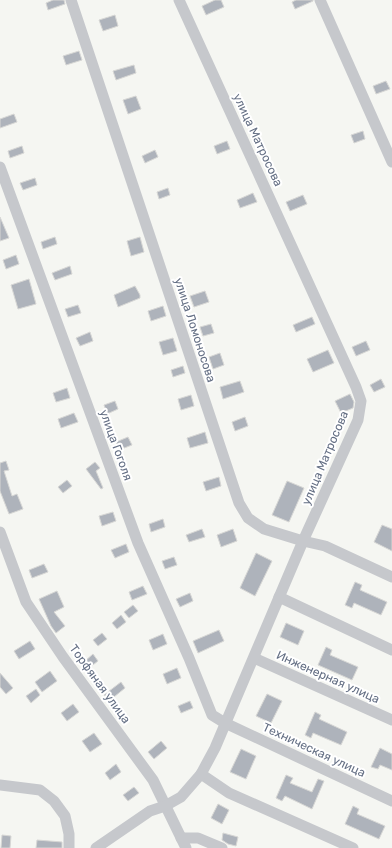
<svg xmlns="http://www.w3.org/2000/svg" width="392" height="848" font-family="Rubik,sans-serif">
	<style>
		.building { fill: #aeb3bb; stroke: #d7d7d5 }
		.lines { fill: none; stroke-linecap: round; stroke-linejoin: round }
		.minor { stroke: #c6c8cc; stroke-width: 11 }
		.labels { text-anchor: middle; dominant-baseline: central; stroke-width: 4; stroke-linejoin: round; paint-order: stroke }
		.street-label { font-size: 12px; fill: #646f84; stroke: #fff }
	</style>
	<rect width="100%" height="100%" fill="#f5f6f2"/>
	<g class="building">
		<polygon points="53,0 64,0 65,4 48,10 46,3"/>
		<polygon points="215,0 221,0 224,7 206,15 202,6"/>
		<polygon points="296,0 313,0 313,1 295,9 292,2"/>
		<polygon points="115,15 118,26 103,31 99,20"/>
		<polygon points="79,51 82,60 66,65 63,56"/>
		<polygon points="134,65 136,73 116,80 113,71"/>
		<polygon points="386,81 390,89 376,94 373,86"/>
		<polygon points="136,96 141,109 128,114 123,100"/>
		<polygon points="14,114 17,122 0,128 0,119"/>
		<polygon points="363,131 365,139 354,143 351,135"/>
		<polygon points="227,141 230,149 217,154 214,146"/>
		<polygon points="22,146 24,153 10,158 8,151"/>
		<polygon points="155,150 158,157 145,163 142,156"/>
		<polygon points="35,178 37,185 23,190 20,183"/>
		<polygon points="168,188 170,195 159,199 157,192"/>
		<polygon points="253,193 257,202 240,208 237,200"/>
		<polygon points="303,195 307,204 290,211 286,202"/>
		<polygon points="0,217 9,238 0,241"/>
		<polygon points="55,237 57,244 43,249 41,242"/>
		<polygon points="140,237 144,252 131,256 127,241"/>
		<polygon points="16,255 19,264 6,269 3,260"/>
		<polygon points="70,266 72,274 55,280 52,273"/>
		<polygon points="29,279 36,304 18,309 11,285"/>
		<polygon points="135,286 140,295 140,298 118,307 114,295"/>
		<polygon points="205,291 209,302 194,307 190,296"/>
		<polygon points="78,305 81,313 68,317 65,309"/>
		<polygon points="163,306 166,316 151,321 148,311"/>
		<polygon points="312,317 315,324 296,332 293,325"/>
		<polygon points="211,324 214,333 203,336 200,327"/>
		<polygon points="90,332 93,341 80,346 76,338"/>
		<polygon points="173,338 177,351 163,355 159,342"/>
		<polygon points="366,341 370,350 356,356 352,347"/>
		<polygon points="328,350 334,363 313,372 307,359"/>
		<polygon points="220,353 224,365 213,369 209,357"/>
		<polygon points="183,366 185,373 173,377 171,370"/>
		<polygon points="381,379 385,387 374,392 370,385"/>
		<polygon points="240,381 244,392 223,399 220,387"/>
		<polygon points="67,388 70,398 56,402 53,393"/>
		<polygon points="350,394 354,402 353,408 341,413 335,401"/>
		<polygon points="191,395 194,406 181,410 178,399"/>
		<polygon points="115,401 118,409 107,414 104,405"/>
		<polygon points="74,413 78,422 61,428 58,419"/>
		<polygon points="245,417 248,426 235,431 232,422"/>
		<polygon points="205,432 208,443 190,448 187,438"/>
		<polygon points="128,437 132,445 119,450 116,442"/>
		<polygon points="6,461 9,470 4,471 12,496 17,494 23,509 9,514 0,491 0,463"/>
		<polygon points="95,462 100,468 96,471 103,488 101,489 86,469"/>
		<polygon points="219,477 221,486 206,491 203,482"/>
		<polygon points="67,480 72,486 63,493 58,487"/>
		<polygon points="287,481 304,488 289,522 272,515"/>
		<polygon points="113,512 116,521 102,526 99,516"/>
		<polygon points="163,519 165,527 151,532 149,524"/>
		<polygon points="382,525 392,529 392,551 374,542"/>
		<polygon points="202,529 205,537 189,542 186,535"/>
		<polygon points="233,529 237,541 221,547 217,535"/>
		<polygon points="126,544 129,552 115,558 111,550"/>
		<polygon points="256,553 272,561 255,596 240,588"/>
		<polygon points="174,557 177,565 165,569 162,561"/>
		<polygon points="44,564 48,572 32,578 29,570"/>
		<polygon points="355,582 362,585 360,590 387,602 381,615 354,603 352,608 345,605"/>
		<polygon points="143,586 147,594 132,600 129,592"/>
		<polygon points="57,591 64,607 54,612 65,626 56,633 51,626 39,599"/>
		<polygon points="190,593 193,601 180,607 176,599"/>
		<polygon points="133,605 138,611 129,618 124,612"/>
		<polygon points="121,615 126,622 117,629 112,623"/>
		<polygon points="286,623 304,631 298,645 280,637"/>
		<polygon points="219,630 224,641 198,653 193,641"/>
		<polygon points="102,633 107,639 98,646 93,640"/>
		<polygon points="163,634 167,644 153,650 149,640"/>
		<polygon points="30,641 35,649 19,659 14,651"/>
		<polygon points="326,647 332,650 330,655 358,667 352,680 318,665"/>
		<polygon points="93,654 98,661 89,668 84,662"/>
		<polygon points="177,668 181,678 167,684 163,674"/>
		<polygon points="50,671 57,681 42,692 35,682"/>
		<polygon points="0,673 13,688 6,694 0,687"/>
		<polygon points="121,682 125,688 109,701 104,695"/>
		<polygon points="36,689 40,695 31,703 26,696"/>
		<polygon points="267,694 282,701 271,723 256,716"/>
		<polygon points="190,701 193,708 181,713 178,706"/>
		<polygon points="73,704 79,712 67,721 61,713"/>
		<polygon points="315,712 321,715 319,719 347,732 341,745 313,733 311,738 305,735"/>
		<polygon points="94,733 102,744 90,752 82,741"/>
		<polygon points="161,741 167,748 154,759 148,752"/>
		<polygon points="380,748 392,754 392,770 380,765 378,769 371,767"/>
		<polygon points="241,749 256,756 246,779 230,772"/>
		<polygon points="116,764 121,772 110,780 105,773"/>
		<polygon points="286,775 293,778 290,783 312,792 318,779 324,781 312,809 285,796 282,801 276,798"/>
		<polygon points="134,787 139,793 128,801 123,795"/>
		<polygon points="218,804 229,810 222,824 211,818"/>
		<polygon points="353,806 359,809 357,814 385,826 379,839 345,824"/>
		<polygon points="223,833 238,837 236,846 228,844 222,840"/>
		<polygon points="2,835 11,836 10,848 1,848"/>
		<polygon points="37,840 62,842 62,848 36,848"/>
	</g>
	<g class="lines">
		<g class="minor">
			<polyline points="71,0 239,503 248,518 264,529 303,541 325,546 392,577"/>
			<polyline points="320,0 392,162"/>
			<polyline points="0,167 138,543 189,658 212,715 225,723 392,801"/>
			<polyline points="0,532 26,602 63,657 153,780 186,848"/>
			<polyline points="279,597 392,650"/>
			<polyline points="254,658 392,720"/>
			<polyline points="201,774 229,793 353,848"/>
			<polyline points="0,785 40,790 54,801 65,816 69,834 69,848"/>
			<polyline points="181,838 198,838 222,848"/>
			<polyline points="96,848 150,811 165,806 181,797 201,774 215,748 303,541 358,420 361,401 356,387 179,0"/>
		</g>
	</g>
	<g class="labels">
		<g class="street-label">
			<text transform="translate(258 140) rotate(65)">улица Матросова</text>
			<text transform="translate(195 330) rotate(72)">улица Ломоносова</text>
			<text transform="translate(116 445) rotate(70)">улица Гоголя</text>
			<text transform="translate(325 458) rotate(-67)">улица Матросова</text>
			<text transform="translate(328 677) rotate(24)">Инженерная улица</text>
			<text transform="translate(100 684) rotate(54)">Торфяная улица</text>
			<text transform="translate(314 750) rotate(25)">Техническая улица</text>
		</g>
	</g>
</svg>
